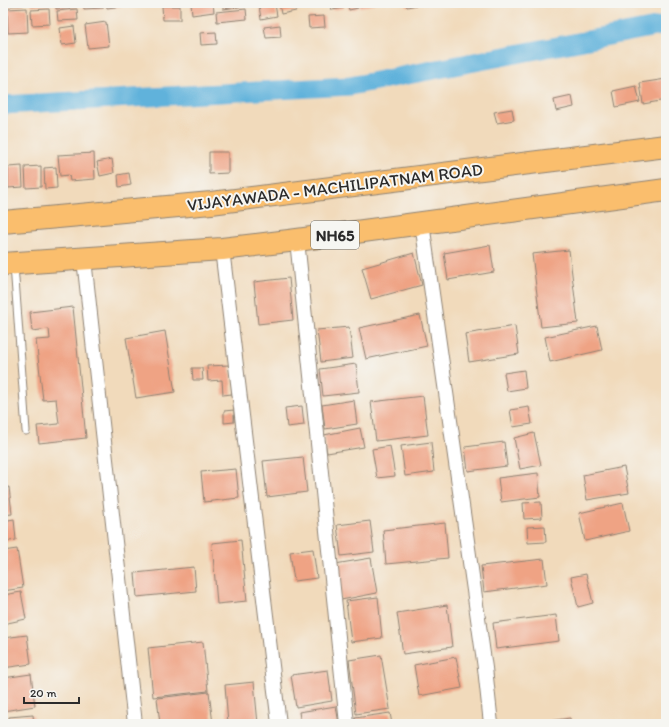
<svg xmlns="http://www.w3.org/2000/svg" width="669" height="727" font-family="Itim,sans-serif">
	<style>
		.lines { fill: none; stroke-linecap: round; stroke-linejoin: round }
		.canal { stroke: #60b2db; stroke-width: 19 }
		.building { fill: #efa384 }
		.service-casing { stroke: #8e8273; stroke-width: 9 }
		.minor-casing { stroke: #8e8273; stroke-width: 16 }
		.trunk-casing { stroke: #8e8273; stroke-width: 24 }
		.service { stroke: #fff; stroke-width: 7 }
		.minor { stroke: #fff; stroke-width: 14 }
		.trunk { stroke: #fabe6d; stroke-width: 22 }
		.labels { text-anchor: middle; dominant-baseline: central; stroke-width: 4; stroke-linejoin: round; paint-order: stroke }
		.shield { fill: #f6f6f2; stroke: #686867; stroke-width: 1 }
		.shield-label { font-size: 16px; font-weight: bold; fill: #2b2b2b }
		.street-label { font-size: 17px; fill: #2b2b2b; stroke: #f6f6f2 }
	</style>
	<rect width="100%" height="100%" fill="#f6f6f2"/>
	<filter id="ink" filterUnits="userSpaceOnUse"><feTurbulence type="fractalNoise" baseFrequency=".025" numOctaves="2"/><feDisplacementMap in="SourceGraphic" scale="8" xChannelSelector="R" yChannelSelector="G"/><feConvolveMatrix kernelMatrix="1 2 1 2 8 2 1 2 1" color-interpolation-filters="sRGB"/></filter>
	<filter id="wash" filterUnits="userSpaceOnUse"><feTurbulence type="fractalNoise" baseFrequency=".012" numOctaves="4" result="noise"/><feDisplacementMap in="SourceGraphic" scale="16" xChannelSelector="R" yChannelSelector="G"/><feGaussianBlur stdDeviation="0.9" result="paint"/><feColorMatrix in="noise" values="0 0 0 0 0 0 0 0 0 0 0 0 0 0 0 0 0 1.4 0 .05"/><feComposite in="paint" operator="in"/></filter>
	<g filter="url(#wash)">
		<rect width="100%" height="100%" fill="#f1dabb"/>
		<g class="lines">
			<polyline class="canal" points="3,105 350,86 666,25"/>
		</g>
		<g id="blocks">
			<g class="building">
				<polygon points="7,3 24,3 24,5 7,6"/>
				<polygon points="31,3 50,3 50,5 31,6"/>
				<polygon points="56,3 77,3 77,7 56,9"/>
				<polygon points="83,3 102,3 103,8 84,9"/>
				<polygon points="106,3 123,3 123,6 107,8"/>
				<polygon points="191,3 213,3 214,12 192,15"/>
				<polygon points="223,3 246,3 246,6 223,9"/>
				<polygon points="279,3 295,3 296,11 281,14"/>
				<polygon points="304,3 324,3 325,6 305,9"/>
				<polygon points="330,3 343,3 344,8 332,10"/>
				<polygon points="347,3 357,3 358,8 349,10"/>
				<polygon points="359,3 376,3 376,4 360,7"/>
				<polygon points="405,3 422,3 422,4 407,7"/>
				<polygon points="275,4 277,16 261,19 259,6"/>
				<polygon points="162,6 180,6 180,20 163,20"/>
				<polygon points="27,8 28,32 8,33 7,9"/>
				<polygon points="49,9 50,24 32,25 31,10"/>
				<polygon points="77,9 78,20 58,21 57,11"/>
				<polygon points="246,9 247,19 217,22 216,12"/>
				<polygon points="324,16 325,27 309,28 308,17"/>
				<polygon points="106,22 109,46 88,48 85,25"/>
				<polygon points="280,25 281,37 266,38 264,27"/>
				<polygon points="74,26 76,43 62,45 60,28"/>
				<polygon points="216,32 217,44 201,45 200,33"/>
				<polygon points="666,79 666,100 643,104 640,83"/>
				<polygon points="636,86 640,102 616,107 613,91"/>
				<polygon points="572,96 574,107 556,111 554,100"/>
				<polygon points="512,109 514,120 497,123 494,112"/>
				<polygon points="209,152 228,152 228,173 209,174"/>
				<polygon points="94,153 95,179 70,181 69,175 60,176 58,155"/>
				<polygon points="112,159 114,173 100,176 97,162"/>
				<polygon points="22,166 23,187 8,188 8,167"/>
				<polygon points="41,166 41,187 26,188 25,167"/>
				<polygon points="56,167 57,188 45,189 44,168"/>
				<polygon points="129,173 131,185 119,187 118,175"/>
				<polygon points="490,245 494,272 448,280 444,253"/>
				<polygon points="569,250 578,323 541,327 532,254"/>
				<polygon points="414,253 422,285 371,299 362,268"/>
				<polygon points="289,278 293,320 258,324 254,282"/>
				<polygon points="73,307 86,438 39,443 37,426 59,424 56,399 43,400 36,340 50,339 49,329 32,331 30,312"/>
				<polygon points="420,315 427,346 366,359 359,328"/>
				<polygon points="515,326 519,354 469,362 465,334"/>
				<polygon points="597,326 602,350 550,362 545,337"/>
				<polygon points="349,327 353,358 321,362 317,330"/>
				<polygon points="165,331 175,392 136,398 126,338"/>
				<polygon points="356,364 359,392 323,396 320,369"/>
				<polygon points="230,365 232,394 223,395 222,380 208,381 207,366"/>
				<polygon points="192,368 202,368 203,380 193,380"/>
				<polygon points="524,370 526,388 507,391 504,373"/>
				<polygon points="423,396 428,435 376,441 371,402"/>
				<polygon points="354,400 357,424 325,429 322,405"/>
				<polygon points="302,406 304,425 287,427 285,408"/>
				<polygon points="529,407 532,424 513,427 510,410"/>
				<polygon points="234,410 234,422 224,423 224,411"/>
				<polygon points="360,428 364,447 327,453 324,435"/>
				<polygon points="534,433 541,465 520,469 514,438"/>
				<polygon points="431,442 434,472 405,476 401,446"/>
				<polygon points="504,442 507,466 468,471 465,447"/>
				<polygon points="390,446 395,476 377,478 372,449"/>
				<polygon points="303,457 307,492 267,497 263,461"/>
				<polygon points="624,467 629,493 587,500 583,475"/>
				<polygon points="236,469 239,498 204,502 201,472"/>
				<polygon points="538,473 540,497 501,502 498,478"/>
				<polygon points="9,487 12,514 3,515 3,488"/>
				<polygon points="541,502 542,518 524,519 523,503"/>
				<polygon points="623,503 629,531 585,541 579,513"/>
				<polygon points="14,519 16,540 3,542 3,521"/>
				<polygon points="370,521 374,552 341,556 337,525"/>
				<polygon points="445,523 448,558 386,564 383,530"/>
				<polygon points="545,526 546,542 528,543 527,527"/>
				<polygon points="241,540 247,601 217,604 212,543"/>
				<polygon points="17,549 23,588 3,591 3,551"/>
				<polygon points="313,549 317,578 294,581 290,552"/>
				<polygon points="371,558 377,593 341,600 335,564"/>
				<polygon points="544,559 547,584 484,592 481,566"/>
				<polygon points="194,567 196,591 137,597 135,573"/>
				<polygon points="586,574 593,603 578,607 571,577"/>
				<polygon points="21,592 26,619 3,624 3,595"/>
				<polygon points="378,597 382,638 351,642 346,601"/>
				<polygon points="447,605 452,647 403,654 397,613"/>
				<polygon points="556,615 559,641 496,649 493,623"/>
				<polygon points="27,635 31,664 3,668 3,638"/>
				<polygon points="203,642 208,691 153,697 148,648"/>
				<polygon points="381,655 390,709 356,714 349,660"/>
				<polygon points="456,657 462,688 419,696 414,665"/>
				<polygon points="328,670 332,701 296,707 291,675"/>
				<polygon points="31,674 35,706 3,711 3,678"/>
				<polygon points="254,682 258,724 228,724 225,685"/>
				<polygon points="209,692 213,724 160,724 157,698"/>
				<polygon points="336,706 339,724 301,724 299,712"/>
				<polygon points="390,713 392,724 356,724 355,718"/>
				<polygon points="33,715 34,724 9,724 9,717"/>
				<polygon points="570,718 571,724 535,724 535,723"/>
			</g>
		</g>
	</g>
	<g filter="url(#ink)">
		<use href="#blocks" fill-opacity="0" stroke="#8e8273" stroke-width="1"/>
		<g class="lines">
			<defs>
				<polyline id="service" points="14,265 26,431"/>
				<g id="minor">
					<polyline points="422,223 485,668 491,724"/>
					<polyline points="297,240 347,724"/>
					<polyline points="222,249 279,724"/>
					<polyline points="84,259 135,724"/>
				</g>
				<g id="trunk">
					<polyline points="3,222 211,203 666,146"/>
					<polyline points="3,264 222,249 297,240 666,190"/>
				</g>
			</defs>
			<use href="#service" class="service-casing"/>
			<use href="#minor" class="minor-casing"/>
			<use href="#trunk" class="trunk-casing"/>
			<use href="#service" class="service"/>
			<use href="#minor" class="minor"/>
			<use href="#trunk" class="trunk"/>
		</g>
	</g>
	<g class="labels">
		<rect class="shield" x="311" y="221" width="48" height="28" rx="3"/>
		<g class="shield-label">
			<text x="335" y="235">NH65</text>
		</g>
		<g class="street-label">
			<text transform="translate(335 187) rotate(-7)">VIJAYAWADA - MACHILIPATNAM ROAD</text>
		</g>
	</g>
	<rect width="669" height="727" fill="none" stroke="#f6f6f2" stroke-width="16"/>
	<path d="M24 697v6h55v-6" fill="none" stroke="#2b2b2b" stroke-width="2"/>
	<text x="30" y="697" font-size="12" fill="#2b2b2b" stroke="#f6f6f2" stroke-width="3" paint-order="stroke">20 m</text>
</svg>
